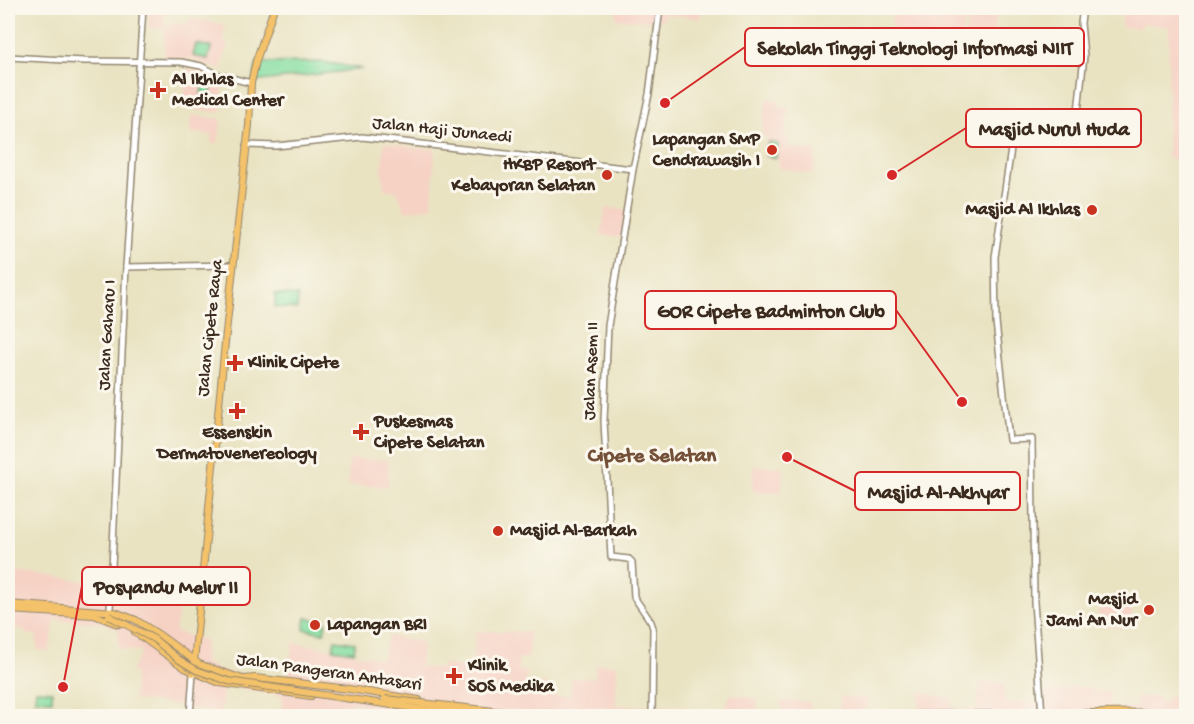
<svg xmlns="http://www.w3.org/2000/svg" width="1194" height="724" font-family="'Gochi Hand',sans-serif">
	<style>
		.built { fill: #f6d2c5 }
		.green { fill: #86dea2; stroke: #608460; stroke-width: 1.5 }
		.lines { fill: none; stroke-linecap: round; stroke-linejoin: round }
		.minor-casing { stroke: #928670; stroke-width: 8 }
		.major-casing { stroke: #928670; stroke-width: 8 }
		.minor { stroke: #fff; stroke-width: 5 }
		.major { stroke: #f4c26a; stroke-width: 6 }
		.major-bridge-casing { stroke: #928670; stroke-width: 8; stroke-linecap: butt }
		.major-bridge { stroke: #f4c26a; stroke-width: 6 }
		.poi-dot { fill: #c8321e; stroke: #fbf7ec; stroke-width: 2 }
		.labels { text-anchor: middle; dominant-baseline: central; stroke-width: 6; stroke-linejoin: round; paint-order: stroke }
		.poi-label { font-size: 18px; font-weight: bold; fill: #3b2a1e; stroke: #fbf7ec; text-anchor: start }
		.street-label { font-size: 18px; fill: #3b2a1e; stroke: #fbf7ec }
		.quarter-label { font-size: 21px; font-weight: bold; fill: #735037; stroke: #fbf7ec }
		.leader { fill: none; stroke: #d62828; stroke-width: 2 }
		.callout-dot { fill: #d62828; stroke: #fbf7ec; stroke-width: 2 }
		.callout { fill: #fbf7ec; stroke: #d62828; stroke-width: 2 }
		.callout-label { font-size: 20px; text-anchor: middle; font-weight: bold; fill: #3b2a1e }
	</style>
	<rect width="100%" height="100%" fill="#fbf7ec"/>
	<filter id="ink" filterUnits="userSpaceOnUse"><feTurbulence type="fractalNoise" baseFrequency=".0167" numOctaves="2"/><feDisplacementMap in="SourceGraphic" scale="12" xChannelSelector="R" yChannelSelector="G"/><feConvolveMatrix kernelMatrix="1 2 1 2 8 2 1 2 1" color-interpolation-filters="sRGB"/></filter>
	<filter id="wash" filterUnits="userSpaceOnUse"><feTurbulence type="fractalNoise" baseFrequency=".008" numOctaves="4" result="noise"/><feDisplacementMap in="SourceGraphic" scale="24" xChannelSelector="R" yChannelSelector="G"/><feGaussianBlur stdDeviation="1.35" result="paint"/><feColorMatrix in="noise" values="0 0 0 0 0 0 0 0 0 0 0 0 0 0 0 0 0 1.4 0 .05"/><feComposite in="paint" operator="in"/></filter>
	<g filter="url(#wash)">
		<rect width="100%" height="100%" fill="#e9e3c2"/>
		<g class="built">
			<polygon points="148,8 164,8 164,29 149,28"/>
			<polygon points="616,8 702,8 700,20 687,16 664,15 663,21 616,19"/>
			<polygon points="886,8 968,8 960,41 936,39 930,68 889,62 893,9"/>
			<polygon points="970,8 998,8 992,44 964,39"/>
			<polygon points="1123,8 1186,8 1186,159 1171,160 1167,157 1169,27 1143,23 1141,28 1121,27"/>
			<polygon points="189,18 225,25 223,41 228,43 220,70 192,59 164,58 165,25 171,25 173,22 188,25"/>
			<polygon points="187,68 224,77 221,113 183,108"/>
			<polygon points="767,99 779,101 779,107 789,108 784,136 789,138 787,147 816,151 813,174 778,168 779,160 763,157 767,137 762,136"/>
			<polygon points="192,115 221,119 218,144 211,143 212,135 190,133"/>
			<polygon points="384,142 416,148 435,149 432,207 405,211 397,191 384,189 382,171"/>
			<polygon points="606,207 627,211 622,238 601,235"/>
			<polygon points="349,459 389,460 388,486 348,485"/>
			<polygon points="753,466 783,467 782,492 753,492"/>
			<polygon points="10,571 91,582 93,574 125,576 165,582 161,606 179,611 175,632 205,640 204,662 220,671 287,681 293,642 382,659 388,636 422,642 420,667 441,669 442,664 472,668 476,631 530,632 528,658 518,659 518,671 527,672 525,684 548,684 548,696 570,696 571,678 595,678 596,664 617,664 616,705 689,707 690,715 721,715 731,694 757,699 758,716 761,716 415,716 403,713 401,716 359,716 363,705 351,703 345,716 337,714 335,716 280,716 283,696 224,686 220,713 155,702 133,700 135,674 131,671 142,651 119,649 118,629 102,623 55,619 49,652 37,650 37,635 25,634 24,629 8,628 8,585"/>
			<polygon points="1099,604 1132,607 1130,628 1097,625"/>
			<polygon points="980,681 1004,683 1005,703 1046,703 1045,692 1070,687 1091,687 1091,692 1110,691 1110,707 1136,707 1137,697 1158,697 1157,702 1166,702 1167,696 1186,696 1186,716 783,716 781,701 811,702 811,714 840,714 841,696 867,699 866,713 919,711 920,692 952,699 952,708 976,711"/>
		</g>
		<g class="green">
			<polygon points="196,44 211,47 208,59 193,56"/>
			<polygon points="323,62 362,69 253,82 257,63"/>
			<polygon points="203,81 212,82 210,98 201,97"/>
			<polygon points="768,142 778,144 776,158 766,156"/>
			<polygon points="275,294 298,296 297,309 275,307"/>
			<polygon points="306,618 326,622 324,633 304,629"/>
			<polygon points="335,640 355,643 354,652 333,649"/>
			<polygon points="36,690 52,691 52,700 35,699"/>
		</g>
	</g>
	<g filter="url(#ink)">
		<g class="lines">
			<defs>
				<g id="minor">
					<polyline points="8,57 84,61 181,62 201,66 219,75 251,83"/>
					<polyline points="246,145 276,146 362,137 633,169"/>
					<polyline points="126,267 233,265"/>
					<polyline points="110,610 126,267 143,8"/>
					<polyline points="1042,715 1034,602 1032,439 1009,440 996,322 995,257 1012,142 1062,140 1073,136 1076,130 1084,56 1081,23 1083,8"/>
					<polyline points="190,716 193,673"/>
					<polyline points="652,716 653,628 651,622 634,597 632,562 629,559 611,557 604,421 608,326 633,169 649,94 660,8"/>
				</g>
				<g id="major">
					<polyline points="8,604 115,612 136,620 158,634 199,664 246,680"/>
					<polyline points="8,610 94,615 118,624"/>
					<polyline points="135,632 185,668 220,683 311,696"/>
					<polyline points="193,673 226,332 249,125 251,83 256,61 274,8"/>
					<polyline points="244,679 255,678 349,689 419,700"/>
					<polyline points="536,713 592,716"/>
					<polyline points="810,716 1186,712"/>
				</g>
			</defs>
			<use href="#minor" class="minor-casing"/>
			<use href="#major" class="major-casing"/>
			<use href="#minor" class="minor"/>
			<use href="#major" class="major"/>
			<defs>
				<g id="major-bridge">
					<polyline points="109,616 154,639 178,659 196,670 228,681 412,708 500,716"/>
					<polyline points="385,699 540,716"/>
				</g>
			</defs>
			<use href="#major-bridge" class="major-bridge-casing"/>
			<use href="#major-bridge" class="major-bridge"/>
		</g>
	</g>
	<g class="poi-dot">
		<path d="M155 81h6v6h6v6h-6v6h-6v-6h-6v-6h6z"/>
		<circle cx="772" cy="150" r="6"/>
		<circle cx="607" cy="175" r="6"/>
		<circle cx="1092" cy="210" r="6"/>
		<path d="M232 354h6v6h6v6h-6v6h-6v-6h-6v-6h6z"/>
		<path d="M234 402h6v6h6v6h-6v6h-6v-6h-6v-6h6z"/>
		<path d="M358 423h6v6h6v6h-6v6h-6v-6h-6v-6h6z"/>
		<circle cx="498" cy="531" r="6"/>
		<circle cx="1149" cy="610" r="6"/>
		<circle cx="315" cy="625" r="6"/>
		<path d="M451 667h6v6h6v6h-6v6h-6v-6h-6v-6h6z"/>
	</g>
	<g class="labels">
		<g class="poi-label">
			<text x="172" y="80">Al Ikhlas<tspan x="172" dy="21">Medical Center</tspan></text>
			<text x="760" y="140" text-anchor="end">Lapangan SMP<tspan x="760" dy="21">Cendrawasih I</tspan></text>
			<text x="595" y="165" text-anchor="end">HKBP Resort<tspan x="595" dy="21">Kebayoran Selatan</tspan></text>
			<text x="1080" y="210" text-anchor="end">Masjid Al Ikhlas</text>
			<text x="248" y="363">Klinik Cipete</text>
			<text x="374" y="422">Puskesmas<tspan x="374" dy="21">Cipete Selatan</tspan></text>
			<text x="237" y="433" text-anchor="middle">Essenskin<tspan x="237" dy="21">Dermatovenereology</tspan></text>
			<text x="510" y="531">Masjid Al-Barkah</text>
			<text x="1137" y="600" text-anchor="end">Masjid<tspan x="1137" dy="21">Jami An Nur</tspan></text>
			<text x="327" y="625">Lapangan BRI</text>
			<text x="468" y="666">Klinik<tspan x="468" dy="21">SOS Medika</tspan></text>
		</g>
		<g class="street-label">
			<text transform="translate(442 131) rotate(6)">Jalan Haji Junaedi</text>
			<text transform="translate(211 328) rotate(-84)">Jalan Cipete Raya</text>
			<text transform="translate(108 335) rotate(-87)">Jalan Gaharu I</text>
			<text transform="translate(592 371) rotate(-88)">Jalan Asem II</text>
			<text transform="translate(329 673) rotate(8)">Jalan Pangeran Antasari</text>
		</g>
		<g class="quarter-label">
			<text x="652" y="457">Cipete Selatan</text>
		</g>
	</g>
	<path class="leader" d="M665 103L745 47M892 175L966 128M962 402L896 310M787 457L855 491M63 687L82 586"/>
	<g class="callout-dot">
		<circle cx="665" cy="103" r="6"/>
		<circle cx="892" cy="175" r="6"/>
		<circle cx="962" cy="402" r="6"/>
		<circle cx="787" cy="457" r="6"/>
		<circle cx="63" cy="687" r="6"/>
	</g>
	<g class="callout">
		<rect x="745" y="28" width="339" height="38" rx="6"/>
		<rect x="966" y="109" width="175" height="38" rx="6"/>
		<rect x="645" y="291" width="251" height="38" rx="6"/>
		<rect x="855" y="472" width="165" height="38" rx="6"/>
		<rect x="82" y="567" width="168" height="38" rx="6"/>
	</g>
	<g class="callout-label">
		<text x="915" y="54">Sekolah Tinggi Teknologi Informasi NIIT</text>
		<text x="1054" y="135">Masjid Nurul Huda</text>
		<text x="771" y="317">GOR Cipete Badminton Club</text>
		<text x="938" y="498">Masjid Al-Akhyar</text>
		<text x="166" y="593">Posyandu Melur II</text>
	</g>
	<rect width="1194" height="724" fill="none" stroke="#fbf7ec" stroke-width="30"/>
</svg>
